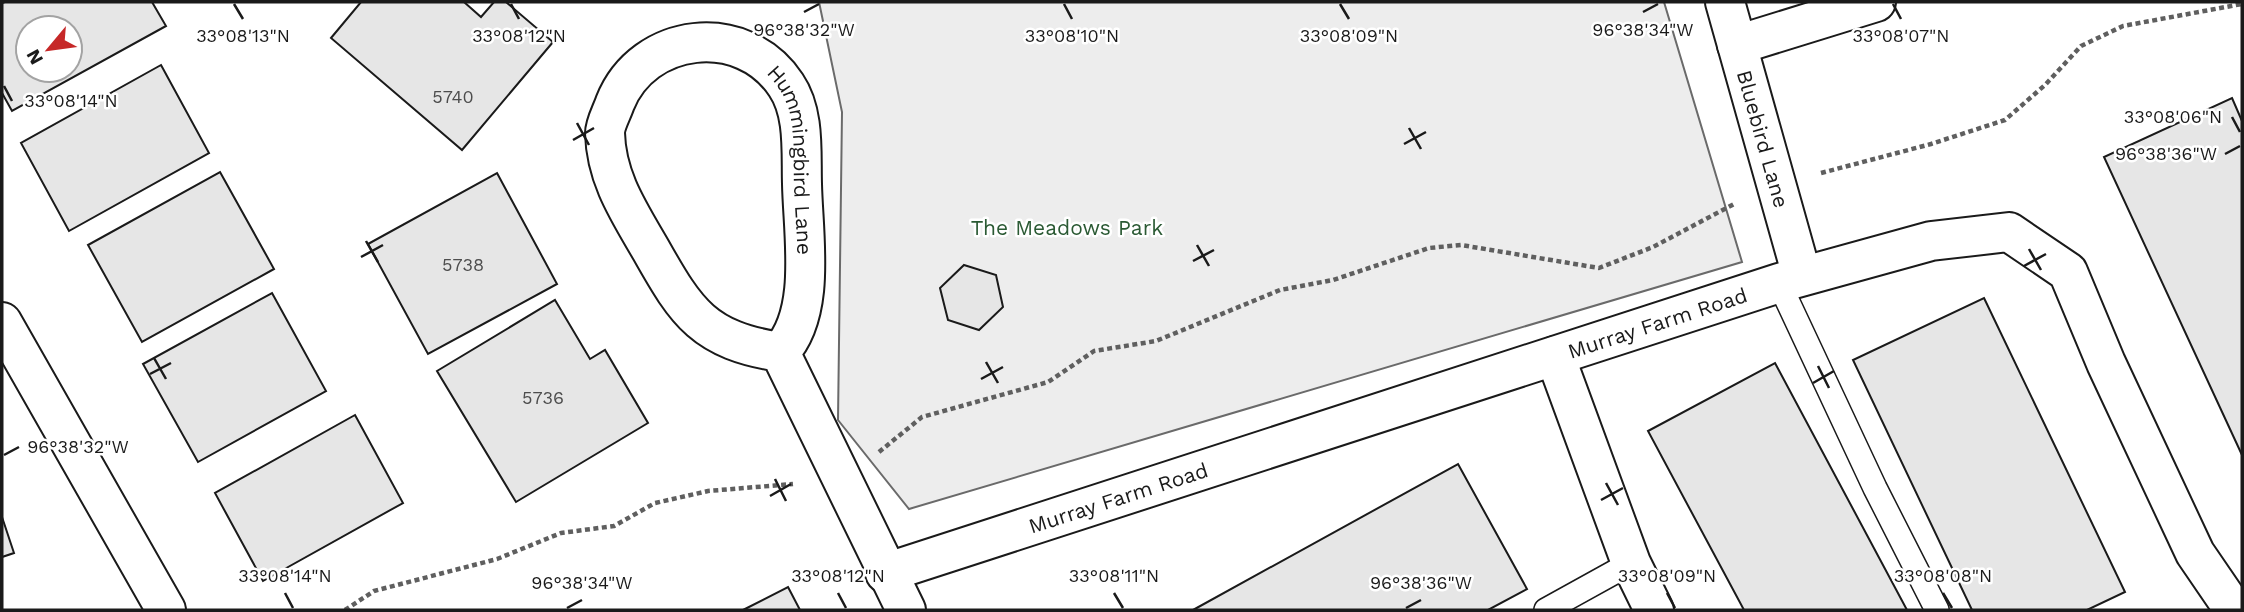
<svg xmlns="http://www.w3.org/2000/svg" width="2244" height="612" font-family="'Work Sans',sans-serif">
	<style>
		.built { fill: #ededed; stroke: #6a6a6a; stroke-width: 2 }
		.building { fill: #e6e6e6; stroke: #1a1a1a; stroke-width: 2; fill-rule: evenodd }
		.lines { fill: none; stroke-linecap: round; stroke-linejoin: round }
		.lane-casing { stroke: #1a1a1a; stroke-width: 26 }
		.street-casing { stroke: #1a1a1a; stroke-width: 42 }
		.path { stroke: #5f5f5f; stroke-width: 4.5; stroke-dasharray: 5 3.5; stroke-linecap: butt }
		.lane { stroke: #fff; stroke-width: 23 }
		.street { stroke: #fff; stroke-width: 38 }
		.ticks { fill: none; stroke: #1a1a1a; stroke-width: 2.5 }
		.labels { text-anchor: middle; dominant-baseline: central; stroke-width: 5; stroke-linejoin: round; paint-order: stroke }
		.number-label { font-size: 18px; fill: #4d4d4d }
		.street-label { font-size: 21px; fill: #1a1a1a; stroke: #fff }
		.park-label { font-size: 21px; fill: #2b5a34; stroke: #fff }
		.ticks-label { font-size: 18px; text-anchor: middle; fill: #1a1a1a; stroke: #fff; stroke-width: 5; stroke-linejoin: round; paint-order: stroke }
	</style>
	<rect width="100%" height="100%" fill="#fff"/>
	<polygon class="built" points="819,2 1664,2 1742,262 909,509 838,420 842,112"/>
	<g class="building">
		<path d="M5,2h147l14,24 -154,85 -10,-18v-90zM28,28h42v42h-42z"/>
		<polygon points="361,2 464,2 481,17 494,2 506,2 553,42 462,150 331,38"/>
		<polygon points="161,65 209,153 69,231 21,143"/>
		<polygon points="2232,98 2242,121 2242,455 2104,157"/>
		<polygon points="220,172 274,269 142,342 88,245"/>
		<polygon points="497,173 557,284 428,354 368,244"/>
		<polygon points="964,265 996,275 1003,307 979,330 948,320 940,288"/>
		<polygon points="272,293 326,391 198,462 143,364"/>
		<polygon points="1984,298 2125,592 2087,610 1972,610 1853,360"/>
		<polygon points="555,300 590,359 605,350 648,423 516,502 437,371"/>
		<polygon points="1775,363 1907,610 1744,610 1648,431"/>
		<polygon points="355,415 403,503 263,581 215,493"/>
		<polygon points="1458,464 1527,589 1488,610 1193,610"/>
		<polygon points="2,517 14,553 2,557"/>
		<polygon points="788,587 800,610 743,610"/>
	</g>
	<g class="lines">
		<defs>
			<g id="lane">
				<polyline points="1779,283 1875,488 1937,610"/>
				<polyline points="1546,610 1631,563"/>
			</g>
			<g id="street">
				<path id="s1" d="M1725,2l77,274"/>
				<polyline points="1737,45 1876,2"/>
				<polyline points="2,322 166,610"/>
				<path id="s2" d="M780,352c-76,-12 -93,-38 -129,-102 -22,-38 -45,-72 -46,-117 0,-9 7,-21 10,-30 28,-71 128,-83 171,-18 19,28 15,67 16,99 1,51 15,129 -22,168l126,258"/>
				<polyline points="1555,356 1631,563 1654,610"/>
				<path id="s3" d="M885,573l894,-290 152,-42 78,-9 59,40 38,91 89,190 39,57"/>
			</g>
		</defs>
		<use href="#lane" class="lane-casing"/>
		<use href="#street" class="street-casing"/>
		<g class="path">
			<polyline points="1821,173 1931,144 2005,120 2045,85 2081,46 2123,26 2242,4"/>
			<polyline points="879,452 922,417 1048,382 1094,351 1156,341 1280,290 1333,280 1429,248 1461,245 1599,268 1653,247 1734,204"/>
			<polyline points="345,610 374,591 497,559 561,533 614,526 655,503 708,491 793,484"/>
		</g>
		<use href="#lane" class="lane"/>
		<use href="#street" class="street"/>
	</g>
	<path class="ticks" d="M234,4l9,15M511,4l8,15M1064,4l8,15M1340,4l9,15M1893,4l8,15M804,12l15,-8M1643,12l15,-8M4,86l8,15M2232,117l8,15M577,123l12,22M1409,128l12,21M573,140l21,-12M1404,144l22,-12M2225,154l15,-8M366,241l12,21M1197,245l12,21M2029,249l12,21M361,257l22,-12M1193,261l21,-11M2024,266l22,-12M154,358l12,21M986,362l12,21M1818,366l11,22M150,374l21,-11M981,379l22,-12M1813,383l21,-12M4,455l15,-8M775,479l11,22M1606,483l12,22M770,496l21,-12M1601,500l22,-12M285,593l8,15M838,593l8,15M1114,593l9,15M1667,593l8,15M1943,593l9,15M567,608l15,-8M1406,608l15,-8"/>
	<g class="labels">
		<g class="number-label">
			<text x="453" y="96">5740</text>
			<text x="463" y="264">5738</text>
			<text x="543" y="397">5736</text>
		</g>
		<g class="street-label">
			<text stroke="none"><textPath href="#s1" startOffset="142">Bluebird Lane</textPath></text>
			<text stroke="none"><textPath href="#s2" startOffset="618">Hummingbird Lane</textPath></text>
			<text stroke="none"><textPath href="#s3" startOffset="812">Murray Farm Road</textPath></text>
			<text stroke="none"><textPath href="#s3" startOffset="245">Murray Farm Road</textPath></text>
		</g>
		<g class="park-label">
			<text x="1067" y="227">The Meadows Park</text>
		</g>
	</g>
	<g class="ticks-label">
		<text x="804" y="36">96°38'32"W</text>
		<text x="1643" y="36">96°38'34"W</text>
		<text x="243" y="42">33°08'13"N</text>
		<text x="519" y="42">33°08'12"N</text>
		<text x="1072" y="42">33°08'10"N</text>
		<text x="1349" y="42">33°08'09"N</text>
		<text x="1901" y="42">33°08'07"N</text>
		<text x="71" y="107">33°08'14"N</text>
		<text x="2173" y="123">33°08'06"N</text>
		<text x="2166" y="160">96°38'36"W</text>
		<text x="78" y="453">96°38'32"W</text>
		<text x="285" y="582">33°08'14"N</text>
		<text x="838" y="582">33°08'12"N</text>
		<text x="1114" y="582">33°08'11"N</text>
		<text x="1667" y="582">33°08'09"N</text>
		<text x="1943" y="582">33°08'08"N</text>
		<text x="582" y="589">96°38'34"W</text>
		<text x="1421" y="589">96°38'36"W</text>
	</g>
	<rect width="2244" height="612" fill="none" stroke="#1a1a1a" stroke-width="7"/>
	<g transform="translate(49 49) rotate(241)"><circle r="33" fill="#ffffff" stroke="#a3a3a3" stroke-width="2"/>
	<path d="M0-5L12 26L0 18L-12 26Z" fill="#c62828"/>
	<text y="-10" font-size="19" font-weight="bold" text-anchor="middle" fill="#1a1a1a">N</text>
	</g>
</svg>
